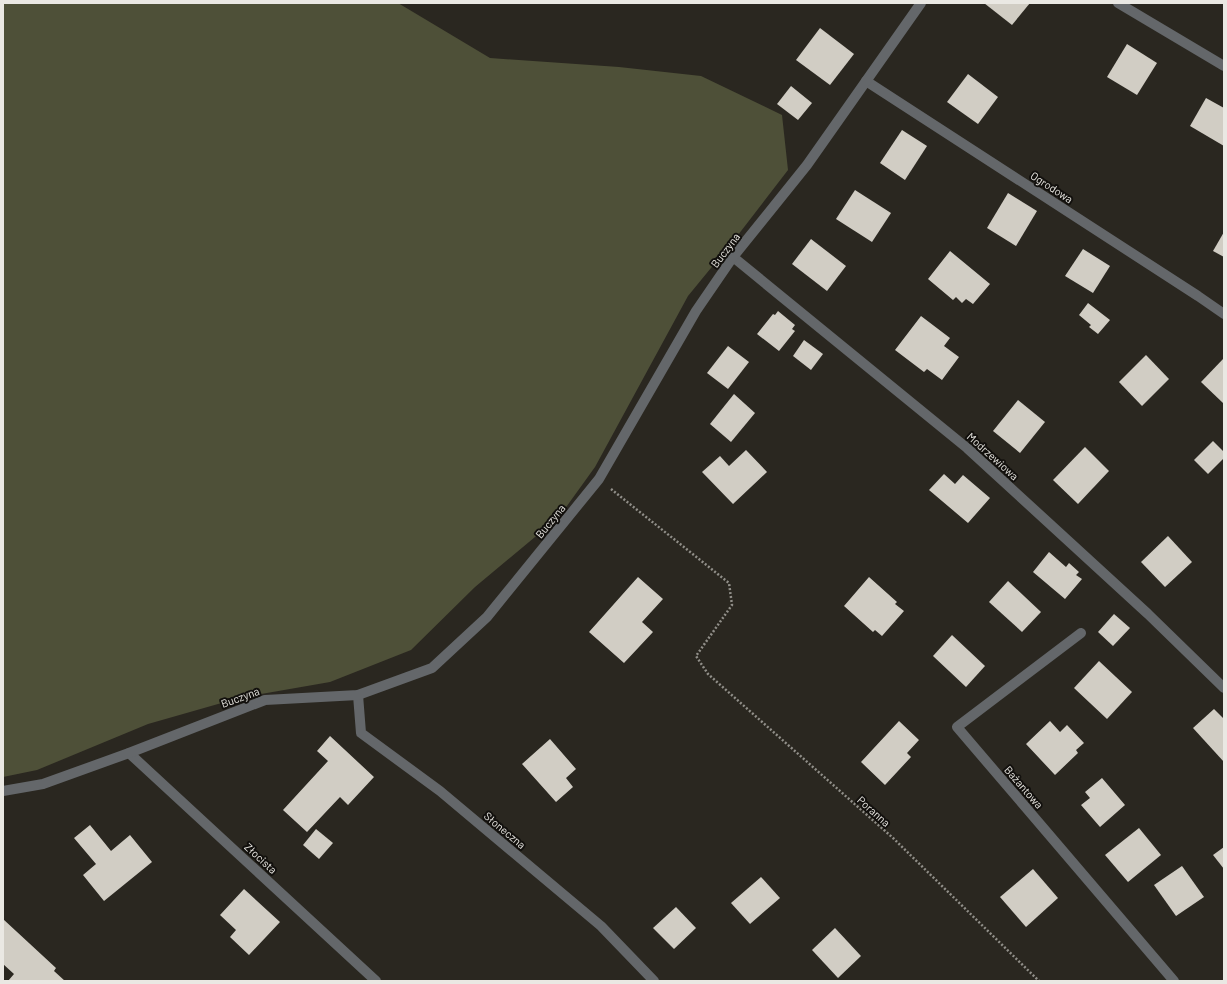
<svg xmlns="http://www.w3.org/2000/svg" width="1227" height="984" font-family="Barlow,sans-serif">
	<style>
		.green { fill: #4e5038 }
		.building { fill: #d1cdc4 }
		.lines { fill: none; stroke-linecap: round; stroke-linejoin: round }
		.path { stroke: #918f89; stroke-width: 2.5; stroke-dasharray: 2 2; stroke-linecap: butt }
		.street { stroke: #64676a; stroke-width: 10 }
		.labels { text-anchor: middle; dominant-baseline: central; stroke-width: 4; stroke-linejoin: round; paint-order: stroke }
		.street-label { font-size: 11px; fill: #eae8e3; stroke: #12100d }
	</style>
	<rect width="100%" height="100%" fill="#2a2720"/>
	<polygon class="green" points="3,3 398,3 490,58 619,67 701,76 782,115 788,170 738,235 688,296 595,467 559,517 475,587 411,650 330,682 239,698 148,724 37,770 3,777"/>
	<g class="building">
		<polygon points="984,3 1030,3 1012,25"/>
		<polygon points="820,28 854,54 830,85 796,60"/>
		<polygon points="1127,44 1157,63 1137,95 1107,77"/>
		<polygon points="968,74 998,97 978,124 947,102"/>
		<polygon points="791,86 812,103 798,120 777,104"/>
		<polygon points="1206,98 1224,108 1224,146 1190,126"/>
		<polygon points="902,130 927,146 905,180 880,163"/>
		<polygon points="855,190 891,213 872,242 836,219"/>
		<polygon points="1008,193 1037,211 1016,246 987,228"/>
		<polygon points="1224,232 1224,257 1213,251"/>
		<polygon points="811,239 846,266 827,291 792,264"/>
		<polygon points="1083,249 1110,266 1093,293 1065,276"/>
		<polygon points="950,251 990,284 973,304 966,299 962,303 956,297 953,300 928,279"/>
		<polygon points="1088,303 1110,320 1098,334 1089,327 1091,325 1079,315"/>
		<polygon points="778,311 795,325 792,329 795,331 779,351 757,334 773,314 775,315"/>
		<polygon points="921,316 950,338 944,346 959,357 942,380 927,369 924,372 895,350"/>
		<polygon points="804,340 823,354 811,370 793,356"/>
		<polygon points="728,346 749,362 728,389 707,373"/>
		<polygon points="1146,355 1169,379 1142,406 1119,382"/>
		<polygon points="1224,358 1224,402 1223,403 1201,382"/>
		<polygon points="734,394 755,413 731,442 710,424"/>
		<polygon points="1018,400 1045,422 1020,453 993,431"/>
		<polygon points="1213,441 1224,452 1224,458 1208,474 1194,460"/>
		<polygon points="1085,447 1109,471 1078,504 1053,480"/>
		<polygon points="746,450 767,472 733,504 702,472 720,456 729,466"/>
		<polygon points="944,474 955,484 963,475 990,498 968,523 929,490"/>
		<polygon points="1168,536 1192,562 1165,587 1141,562"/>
		<polygon points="1049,552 1066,567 1069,563 1079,572 1076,575 1082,579 1065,599 1033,572"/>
		<polygon points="638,577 663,599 642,622 653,632 624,663 589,632"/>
		<polygon points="869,577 897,602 895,604 904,611 882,636 875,630 873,632 844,606"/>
		<polygon points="1008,581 1041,612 1022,632 989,602"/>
		<polygon points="1114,614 1130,628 1113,646 1098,632"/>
		<polygon points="952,635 985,666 966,687 933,656"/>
		<polygon points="1099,661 1132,692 1107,719 1074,688"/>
		<polygon points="1214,709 1224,719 1224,762 1193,728"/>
		<polygon points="899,721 919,740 907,753 911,757 885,785 861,762"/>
		<polygon points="1050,721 1060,732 1067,725 1084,743 1076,750 1078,753 1055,775 1026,744"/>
		<polygon points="330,736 374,777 348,805 340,797 307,832 283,810 328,761 317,751"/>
		<polygon points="550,739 576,769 566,778 573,787 556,802 522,764"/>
		<polygon points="1102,778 1125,805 1100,827 1081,805 1090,798 1085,792"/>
		<polygon points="90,825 111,851 130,835 152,862 104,901 83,875 96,864 74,838"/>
		<polygon points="1139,828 1161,855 1128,882 1105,855"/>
		<polygon points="316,829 333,843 319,859 303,845"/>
		<polygon points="1224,847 1224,869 1213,855"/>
		<polygon points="1182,866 1204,897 1176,916 1154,885"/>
		<polygon points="1033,869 1058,898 1026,927 1000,897"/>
		<polygon points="761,877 780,898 750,924 731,903"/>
		<polygon points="244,889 280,922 249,955 230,937 236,930 220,915"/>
		<polygon points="676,907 696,928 674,949 653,928"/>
		<polygon points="3,919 56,968 54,971 65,981 8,981 14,974 3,964"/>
		<polygon points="835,928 861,956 838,978 812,950"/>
	</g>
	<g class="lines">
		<polyline class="path" points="611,489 729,583 732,605 696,656 708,674 893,838 1039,981"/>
		<g class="street">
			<polyline points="1118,3 1224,66"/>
			<polyline points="866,81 1198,296 1224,314"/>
			<polyline points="733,257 967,448 1148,614 1224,688"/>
			<polyline points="1081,633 957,727 1174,981"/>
			<polyline points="358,695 361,733 440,791 601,926 654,981"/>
			<polyline points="129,753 376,981"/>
			<polyline points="3,791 43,784 129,753 265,700 358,695 432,668 487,617 599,479 696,311 733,257 807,165 921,3"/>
		</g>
	</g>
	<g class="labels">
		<g class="street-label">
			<text transform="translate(1052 187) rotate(33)">Ogrodowa</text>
			<text transform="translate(725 250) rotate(-53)">Buczyna</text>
			<text transform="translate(993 456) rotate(42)">Modrzewiowa</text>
			<text transform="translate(550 521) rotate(-51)">Buczyna</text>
			<text transform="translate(240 697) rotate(-20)">Buczyna</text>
			<text transform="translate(1024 787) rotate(49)">Bażantowa</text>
			<text transform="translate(874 811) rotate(42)">Poranna</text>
			<text transform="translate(505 830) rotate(40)">Słoneczna</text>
			<text transform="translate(261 858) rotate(43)">Złocista</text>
		</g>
	</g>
	<rect width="1227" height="984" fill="none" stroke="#eae8e3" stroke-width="8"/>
</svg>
